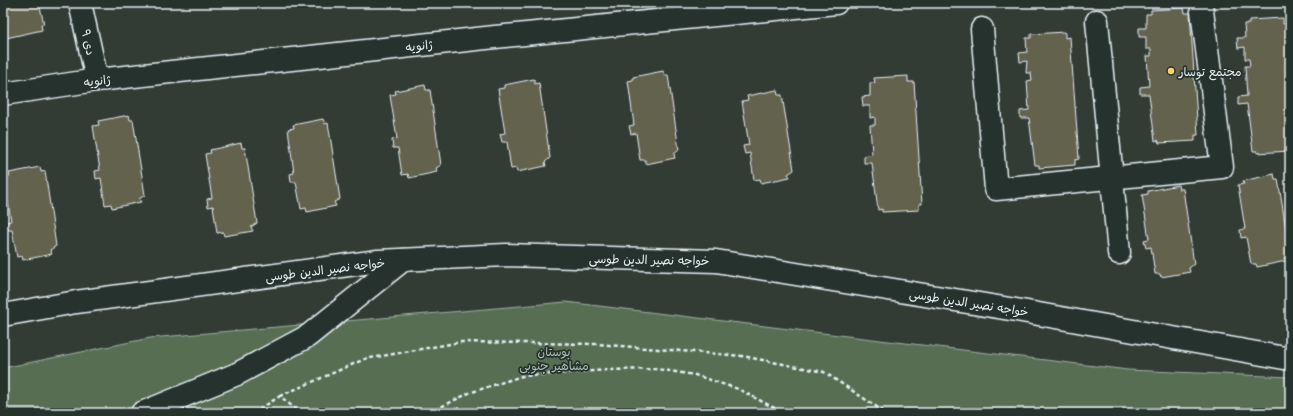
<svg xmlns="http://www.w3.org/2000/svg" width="1293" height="416" font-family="Mali,'Playpen Sans Arabic',sans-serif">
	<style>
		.green { fill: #586e53; stroke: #a0b0a6 }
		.building { fill: #64624e; stroke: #e8f1f8 }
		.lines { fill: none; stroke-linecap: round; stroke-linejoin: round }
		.minor-casing { stroke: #e8f1f8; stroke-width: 25 }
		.path { stroke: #e8f1f8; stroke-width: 2.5; stroke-dasharray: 4 3; stroke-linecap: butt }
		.minor { stroke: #26332d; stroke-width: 22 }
		.poi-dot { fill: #ffd166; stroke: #26332d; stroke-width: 1.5 }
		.labels { text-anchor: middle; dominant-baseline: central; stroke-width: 3.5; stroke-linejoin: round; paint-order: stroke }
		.street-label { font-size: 12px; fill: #e8f1f8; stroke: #26332d }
		.poi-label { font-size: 12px; fill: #e8f1f8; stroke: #26332d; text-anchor: start }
		.park-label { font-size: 12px; fill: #aebdb6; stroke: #26332d }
	</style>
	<rect width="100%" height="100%" fill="#323c34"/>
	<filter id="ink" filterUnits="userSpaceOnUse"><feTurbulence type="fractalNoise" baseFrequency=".025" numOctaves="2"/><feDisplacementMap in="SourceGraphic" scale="8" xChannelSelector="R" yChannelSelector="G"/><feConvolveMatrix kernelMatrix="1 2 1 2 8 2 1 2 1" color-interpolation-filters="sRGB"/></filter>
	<g filter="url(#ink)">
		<polygon class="green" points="566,302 1128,370 1290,377 1290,413 3,413 3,368 150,338"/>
		<g class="building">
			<polygon points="3,3 39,3 44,24 41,24 42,30 6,38 6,36 3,36"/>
			<polygon points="1184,8 1185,13 1190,13 1198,135 1195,135 1195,141 1159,143 1158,140 1155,141 1149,94 1140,94 1140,87 1149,86 1147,56 1151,56 1151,49 1146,49 1146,37 1139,37 1139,28 1146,28 1146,14 1151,14 1151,10"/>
			<polygon points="1283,18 1283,24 1289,23 1290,45 1290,151 1257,153 1257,151 1253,151 1247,104 1238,105 1238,97 1247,96 1245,66 1250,66 1249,59 1245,59 1245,47 1238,48 1237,38 1245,38 1244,24 1249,24 1249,20"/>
			<polygon points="1065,32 1065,38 1070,37 1079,159 1075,160 1075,165 1039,168 1039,165 1035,165 1029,118 1020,118 1020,111 1029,110 1027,81 1032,80 1031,73 1026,73 1027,61 1020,62 1019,53 1027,52 1026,38 1031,38 1031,34"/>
			<polygon points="663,71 664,75 668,75 679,150 674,154 675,158 646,164 645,160 640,160 636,133 631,134 629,126 634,125 628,81 633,80 633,77"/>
			<polygon points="908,76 908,82 914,82 922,204 919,204 919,210 882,212 882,209 878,210 872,163 864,163 864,156 872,154 870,125 875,125 875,117 870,118 870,106 863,106 862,97 870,96 870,83 875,83 874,78"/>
			<polygon points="534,79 535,84 539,83 550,158 545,162 546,166 517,172 516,168 511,169 507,142 502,142 500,134 505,133 498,89 504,88 504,85"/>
			<polygon points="425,85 426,90 430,90 441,165 436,168 437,172 409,178 408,174 402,175 398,148 393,148 392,140 397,139 390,95 396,94 395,91"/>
			<polygon points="777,90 778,95 782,95 794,170 788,174 790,177 761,183 760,179 754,180 750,153 745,154 743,146 749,145 742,101 748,100 747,96"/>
			<polygon points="129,115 130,120 133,120 145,195 139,199 141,202 112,208 111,204 105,205 101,178 96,179 95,171 100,170 93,126 99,125 98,121"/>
			<polygon points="323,119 325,124 328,123 340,199 334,202 336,206 307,212 306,208 301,209 296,182 291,182 290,174 294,173 288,129 294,128 293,125"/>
			<polygon points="241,143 242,148 245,148 257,223 251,227 253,231 224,236 223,232 217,233 213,206 208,207 207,199 212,198 205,154 211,153 210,150"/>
			<polygon points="40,167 41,172 45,171 56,246 50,250 52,254 23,260 22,256 17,257 12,230 7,230 6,222 11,221 4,177 10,176 9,173"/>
			<polygon points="1274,174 1275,179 1278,179 1290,254 1284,258 1286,261 1257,267 1256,264 1251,264 1246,237 1241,238 1240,230 1245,229 1238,185 1244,184 1243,181"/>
			<polygon points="1178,185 1179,189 1183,189 1194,264 1189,268 1190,272 1161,277 1160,274 1155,274 1151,247 1146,248 1144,240 1149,239 1142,195 1148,194 1148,191"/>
		</g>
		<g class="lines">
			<defs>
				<g id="minor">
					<polyline points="80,3 97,80"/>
					<polyline points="1097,21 1119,253"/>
					<polyline points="982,29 996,189 1222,167 1201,3"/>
					<polyline points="3,94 97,80 495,37 836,3"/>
					<polyline points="3,315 76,302 378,261 506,255 716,261 1016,310 1290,359"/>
					<polyline points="142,413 237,374 308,336 403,260"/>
				</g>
			</defs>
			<use href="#minor" class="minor-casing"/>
			<g class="path">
				<polyline points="280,396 365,359 461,342 597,344 742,356 824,372 886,413"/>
				<polyline points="254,413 280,396 300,413"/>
				<polyline points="429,413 469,393 522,376 606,370 657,369 695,375 738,389 784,413"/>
			</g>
			<use href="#minor" class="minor"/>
		</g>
	</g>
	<circle class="poi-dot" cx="1171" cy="71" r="4"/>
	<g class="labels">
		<g class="street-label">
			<text transform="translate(89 42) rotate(78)">۹ دی</text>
			<text transform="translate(419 45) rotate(-6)">ژانویه</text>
			<text transform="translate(97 80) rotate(-7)">ژانویه</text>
			<text transform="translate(649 259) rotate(1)">خواجه نصیر الدین طوسی</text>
			<text transform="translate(325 269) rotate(-7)">خواجه نصیر الدین طوسی</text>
			<text transform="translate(969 302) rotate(9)">خواجه نصیر الدین طوسی</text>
		</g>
		<g class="poi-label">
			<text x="1179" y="71">مجتمع توسار</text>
		</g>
		<g class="park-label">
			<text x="554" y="351">بوستان<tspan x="554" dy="14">مشاهیر جنوبی</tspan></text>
		</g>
	</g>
	<rect width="1293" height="416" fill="none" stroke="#26332d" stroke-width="16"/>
	<rect x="8" y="8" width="1277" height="400" fill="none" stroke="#e8f1f8" stroke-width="1.5" filter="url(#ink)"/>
</svg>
